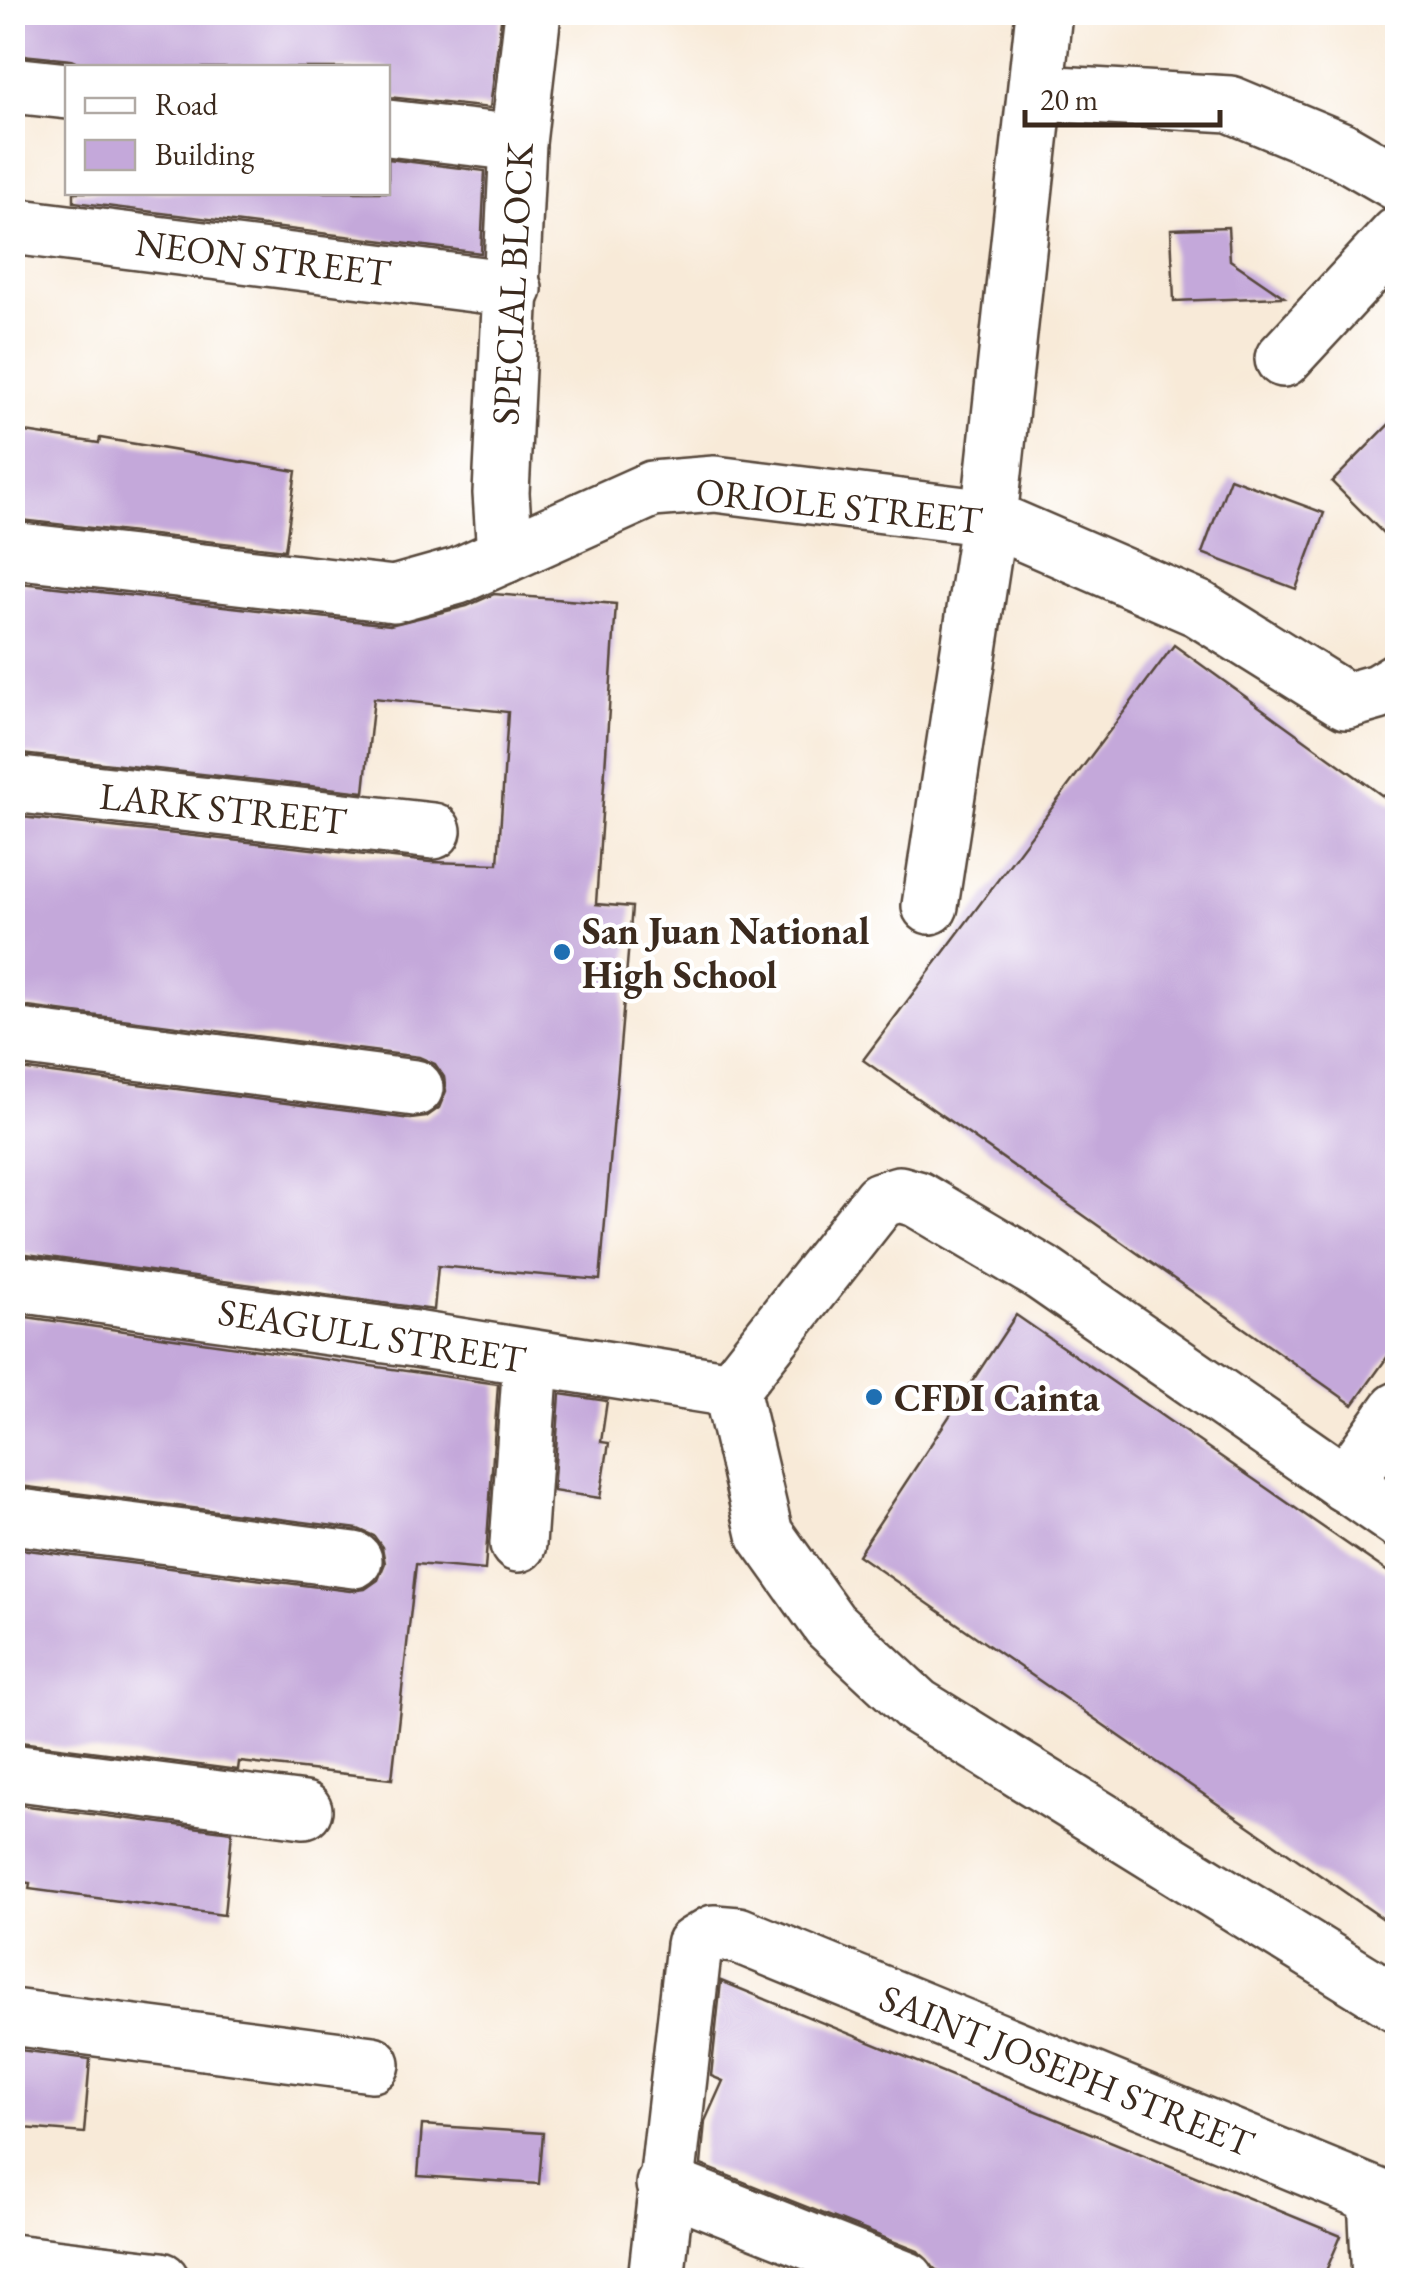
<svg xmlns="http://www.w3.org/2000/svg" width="1410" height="2293" font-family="'EB Garamond',serif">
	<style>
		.building { fill: #c4a8da }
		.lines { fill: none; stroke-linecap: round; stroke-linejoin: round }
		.minor-casing { stroke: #57473a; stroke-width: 60 }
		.minor { stroke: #fff; stroke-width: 55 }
		.poi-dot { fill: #1f6fb2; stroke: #fff; stroke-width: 4 }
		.labels { text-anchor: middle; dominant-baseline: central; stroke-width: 9; stroke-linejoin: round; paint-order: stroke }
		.street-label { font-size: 38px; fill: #3b2a1e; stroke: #fff }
		.poi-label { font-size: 38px; font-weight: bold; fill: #3b2a1e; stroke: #fff; text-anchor: start }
	</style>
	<rect width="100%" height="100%" fill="#fff"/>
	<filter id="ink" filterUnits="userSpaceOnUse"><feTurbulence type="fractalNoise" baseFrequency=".01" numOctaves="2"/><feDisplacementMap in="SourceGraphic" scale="20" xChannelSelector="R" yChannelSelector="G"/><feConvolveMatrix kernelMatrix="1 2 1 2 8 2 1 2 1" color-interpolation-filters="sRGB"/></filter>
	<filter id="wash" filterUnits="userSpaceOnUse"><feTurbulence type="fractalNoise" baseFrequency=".0048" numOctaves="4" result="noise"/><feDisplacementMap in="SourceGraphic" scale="40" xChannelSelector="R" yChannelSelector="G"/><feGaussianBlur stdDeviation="2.25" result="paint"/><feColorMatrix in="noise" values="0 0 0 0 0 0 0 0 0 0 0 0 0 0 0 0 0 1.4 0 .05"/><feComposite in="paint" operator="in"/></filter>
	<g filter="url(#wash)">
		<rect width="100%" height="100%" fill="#f8ead8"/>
		<g id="blocks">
			<g class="building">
				<polygon points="12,12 502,12 490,108 388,97 388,68 88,68 71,60 12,54"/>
				<polygon points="388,159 485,171 481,253 74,202 74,192 388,192"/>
				<polygon points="1228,227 1230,260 1284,297 1174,301 1171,229"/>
				<polygon points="1398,415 1398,548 1332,482"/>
				<polygon points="12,430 99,443 100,438 296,471 285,550 12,519"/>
				<polygon points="1230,478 1324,513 1296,589 1202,553"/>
				<polygon points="12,582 390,625 467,606 494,594 616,604 596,904 632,907 600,1280 438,1266 434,1310 12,1252 12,1068 411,1119 426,1117 439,1108 446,1091 444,1077 435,1064 419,1057 12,1005 12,816 430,862 498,864 508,712 374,698 364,792 12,753 20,660 12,659"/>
				<polygon points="1174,645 1398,807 1398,1342 1353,1405 863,1060"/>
				<polygon points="12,1315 498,1384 485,1570 416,1564 392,1779 239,1762 238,1770 12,1741 12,1548 350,1591 365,1589 378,1580 385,1563 382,1547 374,1536 358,1529 12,1485"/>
				<polygon points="1016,1315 1398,1579 1398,1929 858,1555"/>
				<polygon points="560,1394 607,1401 601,1442 609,1443 600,1498 553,1491"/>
				<polygon points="12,1804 232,1832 224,1915 29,1889 30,1883 12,1881"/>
				<polygon points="721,1981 1341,2236 1322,2280 962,2280 936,2270 918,2251 701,2165 705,2121 723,2081 711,2076"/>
				<polygon points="12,2049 90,2059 84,2133 12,2127"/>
				<polygon points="422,2125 543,2133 539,2184 418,2176"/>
			</g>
		</g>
	</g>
	<g filter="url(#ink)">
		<use href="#blocks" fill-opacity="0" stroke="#57473a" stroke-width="2.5"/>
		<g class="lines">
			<defs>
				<g id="minor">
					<polyline points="12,85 68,91"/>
					<polyline points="1039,93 1230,104 1341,150 1398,183"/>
					<polyline points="388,128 518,143"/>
					<polyline points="12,226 514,289"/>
					<polyline points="1283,359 1398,235"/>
					<polyline points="12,550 394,594 458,576 652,489 715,484 989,518 1199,609 1346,701 1378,692 1398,680"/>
					<polyline points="505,555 501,493 518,143 533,12"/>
					<polyline points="12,784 433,831"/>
					<polyline points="930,906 989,518 1044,12"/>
					<polyline points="12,1036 415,1088"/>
					<polyline points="12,1283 415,1339 731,1389"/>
					<polyline points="731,1389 765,1534 830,1625 917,1706 1398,2004"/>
					<polyline points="731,1389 880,1200 899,1194 917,1199 1042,1273 1398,1520"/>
					<polyline points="1345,1484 1398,1410"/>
					<polyline points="12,1516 354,1560"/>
					<polyline points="518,1544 531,1360"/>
					<polyline points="12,1772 304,1810"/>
					<polyline points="12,2017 372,2064"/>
					<polyline points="664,2184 907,2280"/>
					<polyline points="1376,2197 1380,2280"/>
					<polyline points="12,2262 161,2280"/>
					<polyline points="656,2280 694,1945 714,1933 738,1935 1398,2205"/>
				</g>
			</defs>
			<use href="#minor" class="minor-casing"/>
			<use href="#minor" class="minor"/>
		</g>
	</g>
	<g class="poi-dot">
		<circle cx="562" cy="952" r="10"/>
		<circle cx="874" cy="1397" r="10"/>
	</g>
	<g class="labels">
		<g class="street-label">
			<text transform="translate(263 257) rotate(7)">NEON STREET</text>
			<text transform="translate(512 284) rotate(-87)">SPECIAL BLOCK</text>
			<text transform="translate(839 505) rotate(6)">ORIOLE STREET</text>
			<text transform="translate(223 808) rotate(6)">LARK STREET</text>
			<text transform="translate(372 1335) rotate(9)">SEAGULL STREET</text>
			<text transform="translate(1067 2070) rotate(22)">SAINT JOSEPH STREET</text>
		</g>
		<g class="poi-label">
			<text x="582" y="930">San Juan National<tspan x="582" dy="44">High School</tspan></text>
			<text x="894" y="1397">CFDI Cainta</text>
		</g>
	</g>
	<rect width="1410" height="2293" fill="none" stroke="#fff" stroke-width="50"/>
	<rect x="65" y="65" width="325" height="130" fill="#ffffff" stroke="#b1aaa5" stroke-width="2.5"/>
	<rect x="85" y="98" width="50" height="15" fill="#ffffff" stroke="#b1aaa5" stroke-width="2.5"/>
	<text x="155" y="115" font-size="30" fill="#3b2a1e">Road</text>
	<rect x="85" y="140" width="50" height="30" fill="#c4a8da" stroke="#b1aaa5" stroke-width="2.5"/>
	<text x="155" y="165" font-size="30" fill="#3b2a1e">Building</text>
	<path d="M1025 110v15h195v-15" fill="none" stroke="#3b2a1e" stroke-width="5"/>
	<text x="1040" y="110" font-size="30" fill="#3b2a1e" stroke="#ffffff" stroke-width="8" paint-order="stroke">20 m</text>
</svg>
